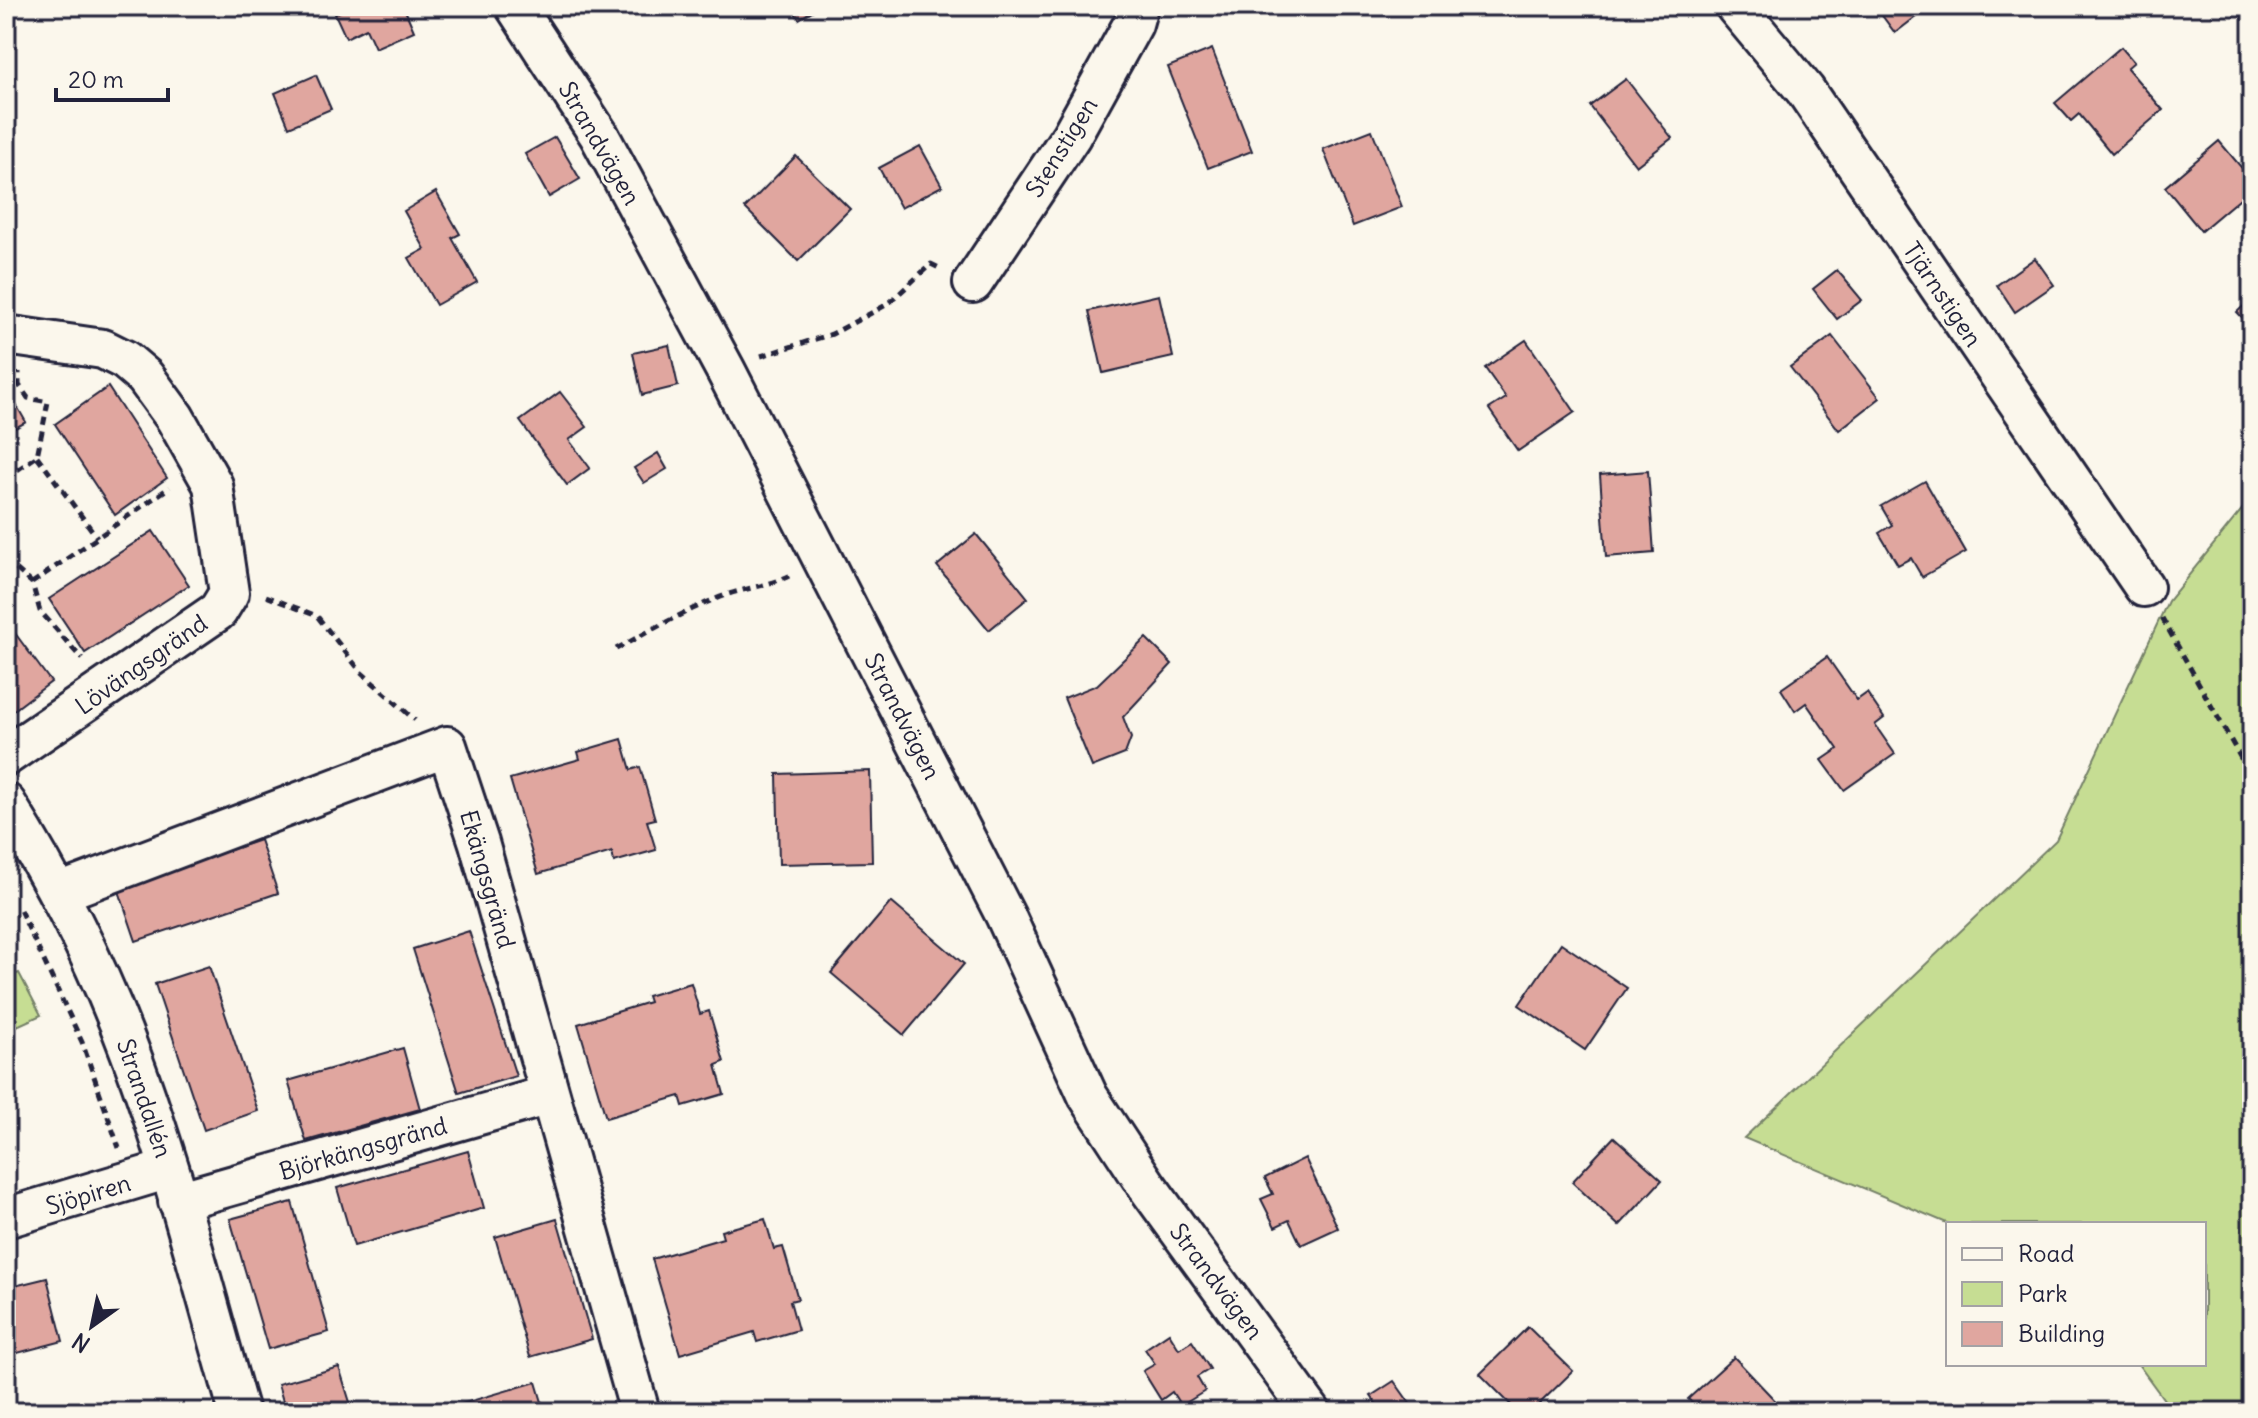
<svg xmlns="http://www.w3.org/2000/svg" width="2258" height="1418" font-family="Delius,sans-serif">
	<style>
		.green { fill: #c6dd93; stroke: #748067; stroke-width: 2 }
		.building { fill: #e0a69f; stroke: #22223b; stroke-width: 2 }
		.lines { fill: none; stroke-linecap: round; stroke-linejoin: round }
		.minor-casing { stroke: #22223b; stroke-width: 44 }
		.path { stroke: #22223b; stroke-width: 5; stroke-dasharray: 8 6; stroke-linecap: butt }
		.minor { stroke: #fbf7ec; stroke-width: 38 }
		.labels { text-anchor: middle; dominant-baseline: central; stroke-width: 6; stroke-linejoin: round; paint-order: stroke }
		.street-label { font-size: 24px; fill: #22223b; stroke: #fbf7ec }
	</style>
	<rect width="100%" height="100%" fill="#fbf7ec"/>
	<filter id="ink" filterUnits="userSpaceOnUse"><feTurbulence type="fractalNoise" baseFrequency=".0125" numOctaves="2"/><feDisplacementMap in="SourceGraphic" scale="16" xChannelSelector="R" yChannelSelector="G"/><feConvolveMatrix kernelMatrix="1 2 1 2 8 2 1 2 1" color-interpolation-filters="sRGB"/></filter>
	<g filter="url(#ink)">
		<g class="green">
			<polygon points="2252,497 2252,1412 2173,1412 2138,1364 2204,1364 2204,1224 1949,1224 1744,1138 2056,840 2168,601"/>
			<polygon points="6,952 10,952 13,975 19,973 41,1015 6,1031"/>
		</g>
		<g class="building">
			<polygon points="352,6 413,6 405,10 414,31 375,48 366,28 346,38 335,14"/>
			<polygon points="791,6 820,6 799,19"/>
			<polygon points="1875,6 1930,6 1895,33"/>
			<polygon points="2121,47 2134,62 2127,68 2163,110 2112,154 2079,114 2071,121 2055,103"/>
			<polygon points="1212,49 1252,151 1208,168 1168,67"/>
			<polygon points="316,75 331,109 289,127 275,93"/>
			<polygon points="1626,79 1672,138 1636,166 1590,106"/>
			<polygon points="1372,130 1402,207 1353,226 1323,149"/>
			<polygon points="555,137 580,179 549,197 525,154"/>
			<polygon points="2219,141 2252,180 2252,188 2201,231 2165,187"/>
			<polygon points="920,146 942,186 901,208 879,168"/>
			<polygon points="796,156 850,209 798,261 745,208"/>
			<polygon points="436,192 460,234 452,238 477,282 436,305 409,258 425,249 404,211"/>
			<polygon points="2035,258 2054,285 2015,312 1997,285"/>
			<polygon points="1837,270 1862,300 1837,319 1813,289"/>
			<polygon points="1159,295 1173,357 1103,373 1089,311"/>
			<polygon points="2252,298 2252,328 2237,312"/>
			<polygon points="1832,336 1880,398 1839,430 1790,367"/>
			<polygon points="1526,340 1575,412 1518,451 1489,409 1506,398 1485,368"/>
			<polygon points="669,345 678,386 642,395 633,353"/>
			<polygon points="6,387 26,422 6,433"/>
			<polygon points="108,387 167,478 115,515 55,424"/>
			<polygon points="560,392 587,427 569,440 590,468 567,485 520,421"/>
			<polygon points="658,453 667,469 644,483 634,468"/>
			<polygon points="1648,471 1654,553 1606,557 1600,475"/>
			<polygon points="1925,481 1966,552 1922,577 1911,558 1898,565 1879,533 1892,525 1881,506"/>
			<polygon points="153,531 189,585 85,653 49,599"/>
			<polygon points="976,534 1028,598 989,630 937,566"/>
			<polygon points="6,621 51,682 6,716"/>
			<polygon points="1146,638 1172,664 1123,717 1131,738 1125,754 1092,767 1064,698 1097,685"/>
			<polygon points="1827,657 1857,700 1867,693 1884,718 1875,725 1895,754 1844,790 1822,760 1838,749 1806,703 1795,711 1781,689"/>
			<polygon points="622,739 631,770 640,767 655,819 647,821 656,850 614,862 612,852 538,874 510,779 580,759 578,752"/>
			<polygon points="870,771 872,862 779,864 777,774"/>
			<polygon points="260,840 278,893 136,941 118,888"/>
			<polygon points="891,902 964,964 904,1035 831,973"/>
			<polygon points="469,931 516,1076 459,1093 413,949"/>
			<polygon points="1561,943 1627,988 1585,1050 1519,1005"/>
			<polygon points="209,966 258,1111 204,1130 155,984"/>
			<polygon points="691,983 700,1014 709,1011 724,1062 716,1065 724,1094 683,1106 680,1096 606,1118 578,1024 649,1002 647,996"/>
			<polygon points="403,1048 420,1109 306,1141 288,1081"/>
			<polygon points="1614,1137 1662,1180 1619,1226 1572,1182"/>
			<polygon points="468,1151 484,1208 354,1246 337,1188"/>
			<polygon points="1305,1158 1338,1228 1301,1245 1289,1220 1275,1227 1261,1199 1273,1194 1265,1178"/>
			<polygon points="292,1202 329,1332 268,1349 230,1219"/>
			<polygon points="557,1219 592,1339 530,1357 495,1237"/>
			<polygon points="765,1219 774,1249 783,1247 798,1299 790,1301 798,1330 757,1342 754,1332 680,1354 652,1259 723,1238 721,1231"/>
			<polygon points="47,1278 63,1341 6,1356 6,1288"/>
			<polygon points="1528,1327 1573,1371 1531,1412 1518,1412 1480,1374"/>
			<polygon points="1169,1333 1179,1349 1192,1341 1210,1369 1197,1377 1205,1391 1181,1406 1172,1392 1161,1400 1143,1371 1155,1364 1145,1349"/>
			<polygon points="1734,1357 1786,1412 1701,1412 1688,1399"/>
			<polygon points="339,1367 353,1412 286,1412 278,1384"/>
			<polygon points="1394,1381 1416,1412 1382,1412 1371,1396"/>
			<polygon points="536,1382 545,1412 434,1412"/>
		</g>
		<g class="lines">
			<defs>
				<g id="minor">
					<polyline points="515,6 599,135 726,371 1005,915 1088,1096 1147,1186 1311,1412"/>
					<polyline points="1735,6 1805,90 2144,587"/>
					<polyline points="973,283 1071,136 1133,24 1138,6"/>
					<polyline points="6,335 103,349 125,360 145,377 175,418 213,485 229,593 218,611 6,756"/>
					<path d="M6,803c49,79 92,162 124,249 44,117 74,240 109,360"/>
					<polyline points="59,893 447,746 479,843 640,1412"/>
					<polyline points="178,1201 549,1095"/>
					<polyline points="6,1218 169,1169"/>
				</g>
			</defs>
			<use href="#minor" class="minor-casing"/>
			<g class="path">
				<polyline points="761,356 832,334 888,304 931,264 939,268"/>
				<polyline points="37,456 97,537"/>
				<polyline points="6,478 37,456 48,402 28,398 19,385 19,372"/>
				<polyline points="6,560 32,583 40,611 82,659"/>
				<polyline points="32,583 170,487"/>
				<polyline points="266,596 317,616 361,672 415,720"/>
				<polyline points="2162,618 2252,778"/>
				<path d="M616,649c36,-19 70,-39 107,-53 22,-8 45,-10 66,-20"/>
				<polyline points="20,910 82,1042 119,1148"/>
			</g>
			<use href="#minor" class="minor"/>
		</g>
	</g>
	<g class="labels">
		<g class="street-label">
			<text transform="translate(600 143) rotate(60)">Strandvägen</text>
			<text transform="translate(1061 147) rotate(-58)">Stenstigen</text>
			<text transform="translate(1943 294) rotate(56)">Tjärnstigen</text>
			<text transform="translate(141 664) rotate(-35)">Lövängsgränd</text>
			<text transform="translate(903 716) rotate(63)">Strandvägen</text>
			<text transform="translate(488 879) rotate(74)">Ekängsgränd</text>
			<text transform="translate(145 1098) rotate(71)">Strandallén</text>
			<text transform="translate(363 1148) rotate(-16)">Björkängsgränd</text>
			<text transform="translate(88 1194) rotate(-17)">Sjöpiren</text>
			<text transform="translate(1217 1281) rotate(53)">Strandvägen</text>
		</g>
	</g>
	<rect width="2258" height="1418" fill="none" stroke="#fbf7ec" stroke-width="32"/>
	<rect x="16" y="16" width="2226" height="1386" fill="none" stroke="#22223b" stroke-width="3" filter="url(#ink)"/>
	<rect x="1946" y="1222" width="260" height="144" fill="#fbf7ec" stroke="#a4a2a5" stroke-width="2"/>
	<rect x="1962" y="1248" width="40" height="12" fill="#fbf7ec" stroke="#a4a2a5" stroke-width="2"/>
	<text x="2018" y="1262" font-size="24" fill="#22223b">Road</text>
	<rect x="1962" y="1282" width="40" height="24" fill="#c6dd93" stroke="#a4a2a5" stroke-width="2"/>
	<text x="2018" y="1302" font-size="24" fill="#22223b">Park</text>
	<rect x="1962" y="1322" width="40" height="24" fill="#e0a69f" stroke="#a4a2a5" stroke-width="2"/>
	<text x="2018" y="1342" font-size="24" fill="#22223b">Building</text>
	<g transform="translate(92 1326) rotate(213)" stroke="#fbf7ec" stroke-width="6" paint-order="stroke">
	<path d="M0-6L14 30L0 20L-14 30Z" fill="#22223b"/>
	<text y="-12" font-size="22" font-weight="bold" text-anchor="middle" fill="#22223b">N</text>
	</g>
	<path d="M56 88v12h112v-12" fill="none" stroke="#22223b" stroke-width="4"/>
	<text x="68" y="88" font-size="24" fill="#22223b" stroke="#fbf7ec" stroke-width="6" paint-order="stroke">20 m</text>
</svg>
